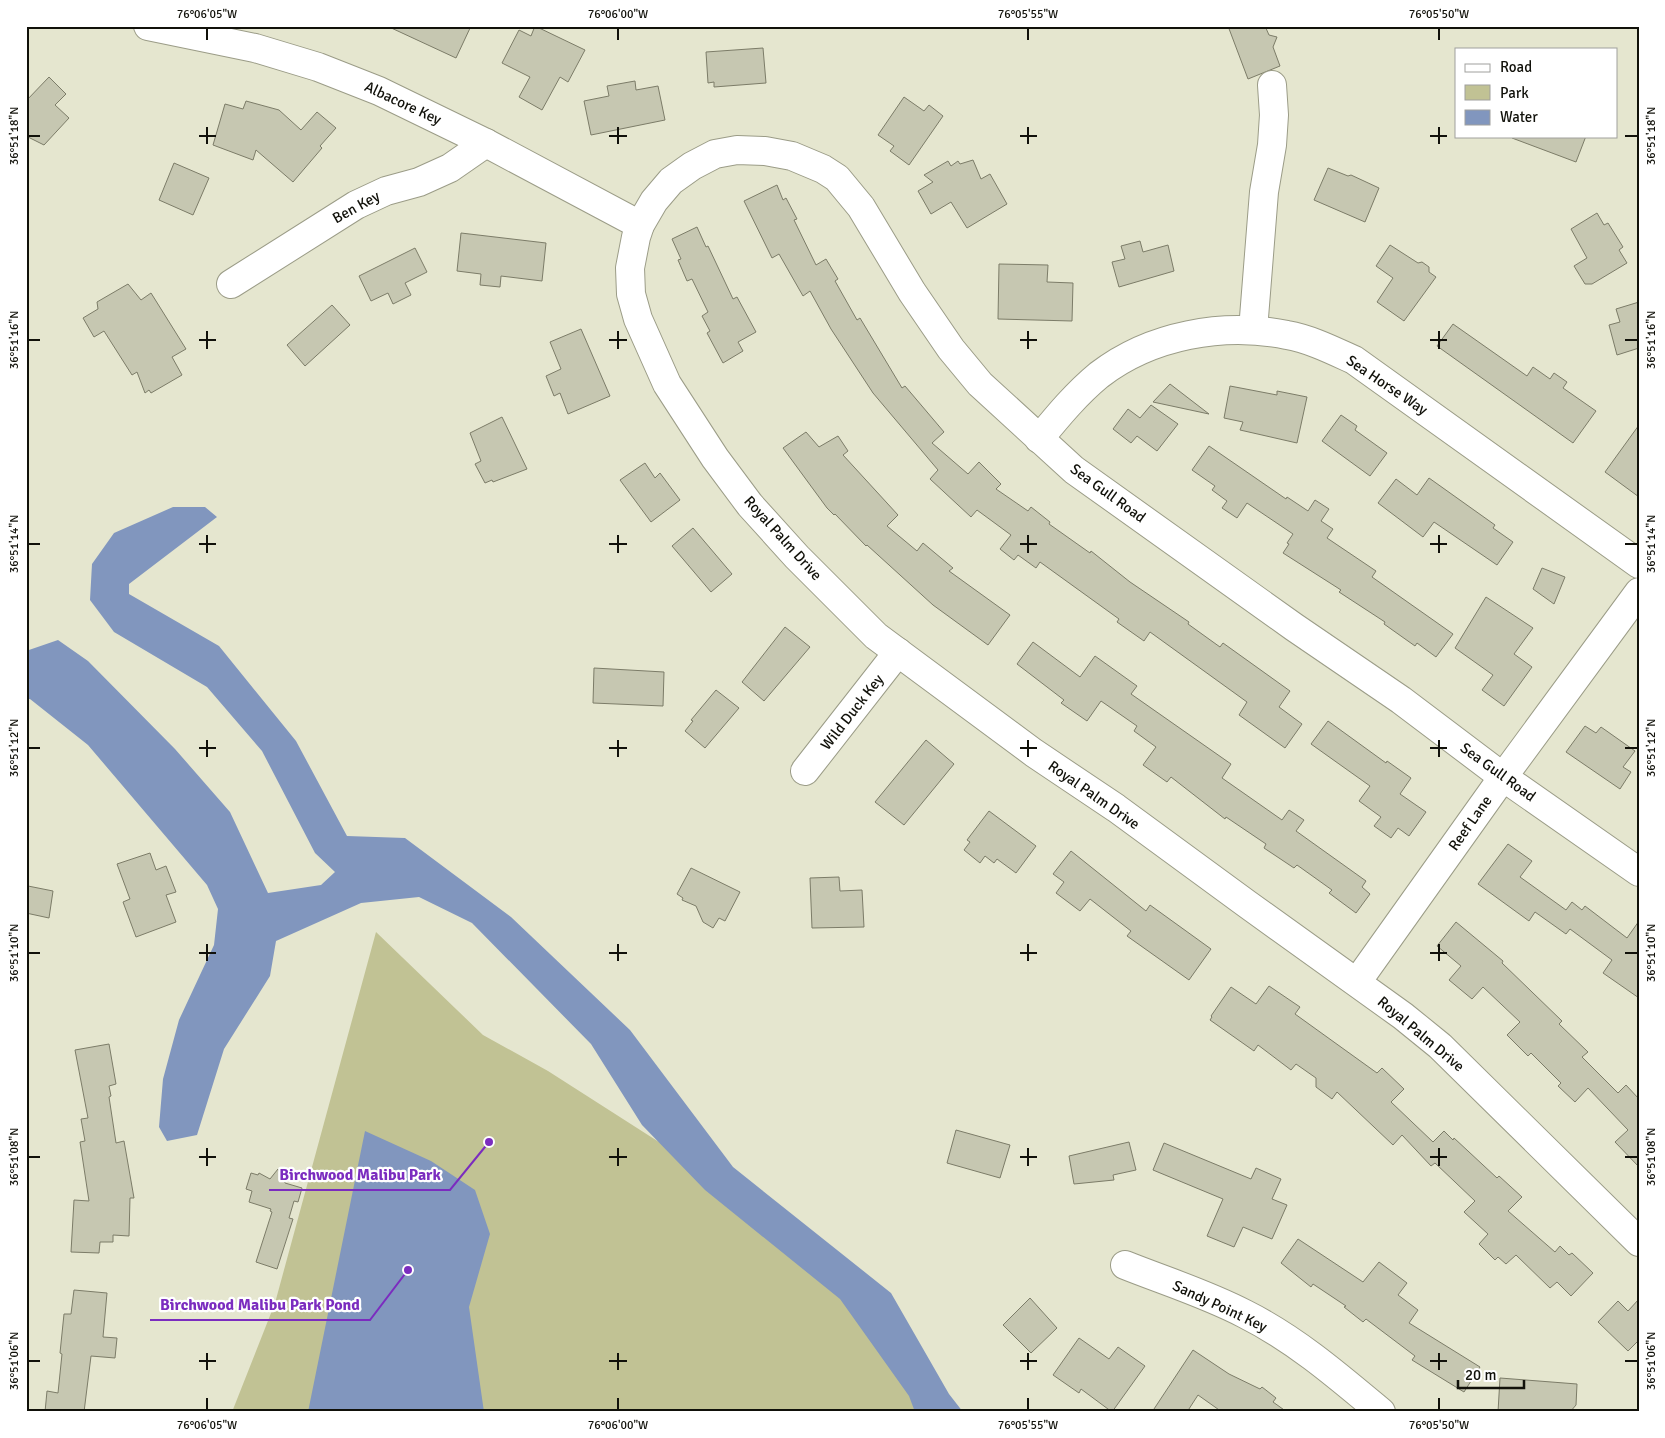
<svg xmlns="http://www.w3.org/2000/svg" width="1665" height="1438" font-family="Signika,sans-serif">
	<style>
		.green { fill: #c1c294 }
		.water { fill: #8196be }
		.building { fill: #c6c7b1; stroke: #7c7c68 }
		.lines { fill: none; stroke-linecap: round; stroke-linejoin: round }
		.minor-casing { stroke: #9b9c87; stroke-width: 30 }
		.minor { stroke: #fff; stroke-width: 28 }
		.ticks { fill: none; stroke: #11110a; stroke-width: 2 }
		.labels { text-anchor: middle; dominant-baseline: central; stroke-width: 4.5; stroke-linejoin: round; paint-order: stroke }
		.street-label { font-size: 15px; fill: #11110a; stroke: #fff }
		.leader { fill: none; stroke: #7b2cbf; stroke-width: 2 }
		.callout-dot { fill: #7b2cbf; stroke: #fff; stroke-width: 2 }
		.callout-label { font-size: 16px; text-anchor: middle; font-weight: bold; fill: #7b2cbf; stroke: #fff; stroke-width: 4.5; stroke-linejoin: round; paint-order: stroke }
		.neatline { fill: none; stroke: #11110a; stroke-width: 2 }
		.ticks-label { font-size: 12px; text-anchor: middle; fill: #11110a }
	</style>
	<rect width="100%" height="100%" fill="#e5e6cf"/>
	<polygon class="green" points="376,932 483,1035 548,1071 770,1213 863,1308 923,1412 232,1412 275,1303"/>
	<g class="water">
		<polygon points="173,507 205,507 217,517 129,584 129,594 219,646 296,741 347,836 405,838 511,917 630,1030 733,1167 891,1293 949,1394 963,1412 915,1412 909,1396 840,1299 705,1190 642,1125 591,1044 472,923 419,897 361,903 276,941 270,976 224,1049 197,1135 167,1141 159,1127 163,1079 179,1020 214,945 218,909 207,885 88,745 30,699 26,699 26,651 58,640 88,661 175,749 230,812 268,893 321,885 335,872 315,853 262,751 207,687 114,632 90,600 92,564 114,533"/>
		<polygon points="365,1131 431,1161 475,1190 490,1234 469,1307 484,1412 308,1412"/>
	</g>
	<g class="building">
		<polygon points="387,26 471,26 456,58"/>
		<polygon points="535,26 585,50 568,82 560,77 542,110 519,97 530,77 502,63 519,30 531,36"/>
		<polygon points="1228,26 1265,26 1269,35 1277,37 1273,47 1280,66 1248,79"/>
		<polygon points="763,48 766,83 714,87 714,82 708,83 706,52"/>
		<polygon points="49,77 66,94 55,105 69,118 44,145 26,136 26,101"/>
		<polygon points="635,81 636,90 658,86 665,120 591,135 584,101 609,96 607,86"/>
		<polygon points="904,97 924,111 929,105 943,116 909,165 890,151 894,146 878,135"/>
		<polygon points="246,101 279,110 301,130 317,112 336,128 320,146 322,148 293,182 256,150 253,160 213,145 225,104 243,109"/>
		<polygon points="1512,136 1586,136 1576,162 1512,138"/>
		<polygon points="973,160 981,179 990,174 1007,204 967,228 951,202 931,214 918,191 933,182 924,175 948,161 951,166 958,161 960,164"/>
		<polygon points="174,163 209,178 193,215 159,200"/>
		<polygon points="1328,168 1348,176 1351,175 1379,188 1365,222 1314,200"/>
		<polygon points="777,185 783,200 786,198 797,219 794,220 816,265 826,259 838,279 835,281 857,320 860,318 902,388 905,386 944,432 932,443 968,474 979,462 1001,484 996,489 1028,511 1031,507 1050,522 1049,524 1090,553 1091,551 1130,582 1189,622 1188,624 1220,647 1223,643 1290,691 1279,707 1302,724 1285,748 1239,715 1247,702 1150,632 1144,641 1117,622 1119,619 1040,562 1036,568 1018,555 1014,560 1000,549 1011,535 977,510 971,517 930,479 938,470 873,393 831,329 810,291 803,296 779,254 772,258 744,201"/>
		<polygon points="1597,213 1604,225 1608,223 1623,247 1619,250 1627,263 1592,284 1585,284 1574,266 1587,258 1571,229"/>
		<polygon points="697,227 706,247 708,246 733,299 737,297 756,332 738,342 743,351 723,363 707,333 710,331 702,316 708,312 692,279 687,281 678,260 681,259 672,239"/>
		<polygon points="461,233 546,243 542,281 501,276 500,287 480,285 481,274 457,271"/>
		<polygon points="1140,241 1143,252 1168,245 1174,271 1119,287 1112,262 1125,259 1121,246"/>
		<polygon points="1390,245 1418,263 1422,262 1429,267 1429,272 1436,277 1404,321 1377,302 1393,278 1376,266"/>
		<polygon points="415,248 427,272 405,283 411,295 393,304 388,293 371,301 359,276"/>
		<polygon points="999,264 1048,265 1047,282 1073,283 1072,321 998,319"/>
		<polygon points="128,284 141,300 151,293 186,349 172,357 182,375 151,393 149,390 145,393 137,372 132,375 104,331 94,337 83,318 98,309 97,302"/>
		<polygon points="1639,302 1639,348 1617,355 1609,325 1620,322 1616,309"/>
		<polygon points="332,305 350,325 305,366 287,345"/>
		<polygon points="1453,324 1527,376 1533,367 1550,379 1554,373 1567,382 1563,388 1596,411 1573,443 1437,346"/>
		<polygon points="581,329 610,396 568,414 560,393 554,396 546,376 561,369 550,342"/>
		<polygon points="1170,384 1209,414 1153,402"/>
		<polygon points="1230,386 1277,395 1277,391 1307,397 1297,443 1240,430 1243,422 1224,418"/>
		<polygon points="1151,405 1178,424 1157,451 1137,436 1131,443 1113,429 1128,409 1140,418"/>
		<polygon points="1341,415 1357,426 1355,430 1387,453 1370,476 1322,441"/>
		<polygon points="502,417 527,469 493,482 492,480 485,483 475,464 481,461 470,433"/>
		<polygon points="1639,425 1639,497 1605,472"/>
		<polygon points="806,432 819,447 838,436 848,451 843,455 898,515 887,526 917,551 923,543 953,568 949,571 1010,615 988,645 933,605 867,545 866,546 835,514 834,515 827,508 783,448"/>
		<polygon points="1209,446 1286,499 1287,497 1308,511 1315,500 1329,509 1321,521 1333,529 1327,538 1376,571 1372,577 1453,634 1436,657 1417,643 1415,646 1384,624 1385,622 1339,592 1341,590 1283,553 1289,544 1287,543 1293,534 1247,503 1237,518 1222,508 1227,501 1212,490 1215,486 1192,470"/>
		<polygon points="645,463 655,478 660,473 680,500 651,522 620,480"/>
		<polygon points="1429,478 1495,525 1493,528 1513,542 1497,565 1434,522 1423,537 1378,503 1396,479 1417,495"/>
		<polygon points="693,528 732,574 711,592 672,546"/>
		<polygon points="1542,568 1565,577 1554,604 1533,589"/>
		<polygon points="1486,597 1533,628 1514,654 1532,667 1504,706 1482,690 1493,675 1455,648"/>
		<polygon points="785,627 810,647 764,701 742,682"/>
		<polygon points="1033,642 1080,677 1095,656 1137,686 1131,694 1231,764 1222,778 1282,820 1289,810 1304,820 1296,831 1366,881 1362,887 1370,894 1356,913 1329,893 1332,890 1297,865 1294,868 1264,848 1266,844 1226,817 1225,819 1171,777 1167,782 1143,765 1156,747 1134,731 1137,726 1101,701 1087,721 1061,703 1064,700 1017,664"/>
		<polygon points="594,668 664,672 663,706 593,703"/>
		<polygon points="716,690 739,708 705,748 685,731 693,721 691,720"/>
		<polygon points="1328,721 1386,763 1387,761 1411,778 1400,794 1426,812 1409,836 1398,828 1391,838 1374,826 1381,817 1359,801 1370,786 1311,744"/>
		<polygon points="1585,726 1596,733 1601,727 1635,751 1623,767 1631,772 1620,789 1566,752"/>
		<polygon points="926,740 954,764 904,825 875,802"/>
		<polygon points="989,811 1036,846 1016,873 997,859 994,863 985,856 980,863 964,850 970,842 967,840"/>
		<polygon points="1508,844 1532,861 1520,877 1566,910 1572,902 1582,910 1585,906 1627,938 1639,921 1639,998 1603,973 1612,960 1570,929 1566,934 1535,912 1529,921 1478,884"/>
		<polygon points="1071,851 1146,911 1150,905 1211,949 1189,980 1127,936 1131,931 1090,899 1080,911 1056,893 1064,882 1053,874"/>
		<polygon points="150,853 156,870 166,866 176,892 166,895 176,922 136,937 123,902 130,899 117,864"/>
		<polygon points="691,868 740,892 725,921 719,918 713,928 703,922 696,906 682,900 683,898 677,894"/>
		<polygon points="839,877 840,891 862,890 864,927 812,928 810,878"/>
		<polygon points="28,886 53,891 49,918 26,913"/>
		<polygon points="1456,922 1503,961 1502,963 1562,1021 1559,1024 1588,1052 1582,1057 1618,1093 1626,1085 1639,1099 1639,1167 1615,1142 1628,1130 1588,1088 1575,1102 1558,1086 1561,1083 1531,1053 1528,1056 1507,1035 1520,1022 1483,987 1472,999 1449,980 1461,966 1437,946"/>
		<polygon points="1269,986 1300,1007 1295,1014 1377,1073 1382,1068 1404,1089 1391,1102 1433,1142 1444,1131 1453,1140 1454,1138 1497,1178 1499,1176 1522,1197 1508,1211 1555,1252 1560,1246 1569,1255 1572,1253 1593,1273 1571,1296 1557,1282 1550,1288 1516,1255 1506,1264 1498,1257 1495,1260 1479,1244 1488,1234 1464,1212 1475,1201 1435,1163 1431,1166 1402,1135 1393,1145 1337,1092 1332,1099 1316,1087 1316,1078 1296,1064 1291,1070 1258,1045 1254,1051 1210,1020 1212,1017 1211,1016 1231,987 1256,1004"/>
		<polygon points="109,1044 116,1084 109,1086 111,1096 109,1097 116,1143 124,1141 134,1198 130,1198 129,1236 113,1235 113,1242 100,1242 99,1253 71,1252 74,1200 89,1201 80,1142 85,1141 81,1119 88,1118 75,1050"/>
		<polygon points="956,1130 1010,1145 1000,1178 947,1163"/>
		<polygon points="1129,1142 1136,1170 1113,1175 1114,1180 1074,1184 1069,1156"/>
		<polygon points="1164,1143 1251,1179 1256,1168 1281,1179 1272,1199 1287,1205 1272,1239 1243,1227 1234,1247 1207,1236 1223,1199 1153,1170"/>
		<polygon points="278,1169 285,1183 302,1188 298,1202 294,1201 289,1218 293,1219 277,1269 256,1262 272,1212 270,1211 271,1209 249,1202 252,1191 246,1189 251,1173 258,1175 259,1173 270,1179"/>
		<polygon points="1298,1239 1363,1282 1379,1262 1407,1283 1398,1295 1418,1310 1409,1323 1480,1367 1464,1392 1412,1360 1415,1356 1366,1319 1363,1322 1344,1307 1346,1306 1313,1284 1311,1287 1281,1263"/>
		<polygon points="74,1290 107,1293 103,1337 117,1338 115,1358 91,1356 84,1412 45,1412 47,1391 58,1393 62,1354 60,1353 64,1314 71,1314"/>
		<polygon points="1030,1298 1057,1328 1031,1353 1003,1325"/>
		<polygon points="1639,1299 1639,1340 1628,1351 1598,1322 1618,1301 1628,1311"/>
		<polygon points="1079,1338 1109,1359 1118,1347 1145,1366 1112,1412 1081,1389 1079,1393 1053,1375"/>
		<polygon points="1193,1350 1229,1374 1260,1389 1262,1387 1276,1398 1273,1402 1287,1412 1222,1412 1198,1395 1187,1412 1152,1412"/>
		<polygon points="1500,1378 1577,1384 1576,1405 1570,1412 1498,1412"/>
	</g>
	<g class="lines">
		<defs>
			<g id="minor">
				<polyline points="148,26 255,48 318,67 379,91 486,143 640,225"/>
				<polyline points="231,284 356,205 386,191 419,182 450,168 486,143"/>
				<polyline points="1253,330 1264,192 1272,145 1274,115 1272,85"/>
				<path d="M1039,439c19,-23 37,-45 60,-64 52,-40 124,-53 188,-40 23,4 45,15 67,25l285,204"/>
				<polyline points="805,771 898,652"/>
				<polyline points="1639,872 1503,777 1401,700 1294,627 1074,470 980,384 951,349 912,292 861,207 837,178 823,169 792,156 765,151 737,150 715,154 692,166 671,181 654,201 640,225 636,237 630,268 631,294 638,319 667,384 715,458 750,505 797,557 876,636 1034,753 1116,808 1247,904 1403,1016 1440,1046 1639,1242"/>
				<polyline points="1357,982 1503,777 1639,592"/>
				<path d="M1125,1265c40,16 82,29 120,49 50,25 93,62 136,98"/>
			</g>
		</defs>
		<use href="#minor" class="minor-casing"/>
		<use href="#minor" class="minor"/>
	</g>
	<path class="ticks" d="M207,28v12M618,28v12M1028,28v12M1439,28v12M207,127v17M618,127v17M1028,127v17M1439,127v17M28,136h12M199,136h17M609,136h18M1020,136h17M1430,136h17M1625,136h13M207,331v18M618,331v18M1028,331v18M1439,331v18M28,340h12M199,340h17M609,340h18M1020,340h17M1430,340h17M1625,340h13M207,535v18M618,535v18M1028,535v18M1439,535v18M28,544h12M199,544h17M609,544h18M1020,544h17M1430,544h17M1625,544h13M207,740v17M618,740v17M1028,740v17M1439,740v17M28,748h12M199,748h17M609,748h18M1020,748h17M1430,748h17M1625,748h13M207,944v17M618,944v17M1028,944v17M1439,944v17M28,953h12M199,953h17M609,953h18M1020,953h17M1430,953h17M1625,953h13M207,1148v18M618,1148v18M1028,1148v18M1439,1148v18M28,1157h12M199,1157h17M609,1157h18M1020,1157h17M1430,1157h17M1625,1157h13M207,1353v17M618,1353v17M1028,1353v17M1439,1353v17M28,1361h12M199,1361h17M609,1361h18M1020,1361h17M1430,1361h17M1625,1361h13M207,1398v12M618,1398v12M1028,1398v12M1439,1398v12"/>
	<g class="labels">
		<g class="street-label">
			<text transform="translate(403 103) rotate(25)">Albacore Key</text>
			<text transform="translate(356 207) rotate(-29)">Ben Key</text>
			<text transform="translate(1387 385) rotate(34)">Sea Horse Way</text>
			<text transform="translate(1108 493) rotate(36)">Sea Gull Road</text>
			<text transform="translate(783 538) rotate(48)">Royal Palm Drive</text>
			<text transform="translate(852 712) rotate(-52)">Wild Duck Key</text>
			<text transform="translate(1498 772) rotate(36)">Sea Gull Road</text>
			<text transform="translate(1094 795) rotate(35)">Royal Palm Drive</text>
			<text transform="translate(1470 823) rotate(-55)">Reef Lane</text>
			<text transform="translate(1421 1034) rotate(40)">Royal Palm Drive</text>
			<text transform="translate(1220 1306) rotate(25)">Sandy Point Key</text>
		</g>
	</g>
	<path class="leader" d="M489 1142L450 1190H269M408 1270L370 1320H150"/>
	<g class="callout-dot">
		<circle cx="489" cy="1142" r="5"/>
		<circle cx="408" cy="1270" r="5"/>
	</g>
	<g class="callout-label">
		<text x="360" y="1180">Birchwood Malibu Park</text>
		<text x="260" y="1310">Birchwood Malibu Park Pond</text>
	</g>
	<rect width="1665" height="1438" fill="none" stroke="#ffffff" stroke-width="55"/>
	<rect x="1455" y="48" width="162" height="90" fill="#ffffff" stroke="#a0a09d"/>
	<rect x="1465" y="64" width="25" height="8" fill="#ffffff" stroke="#a0a09d"/>
	<text x="1500" y="72" font-size="15" fill="#11110a">Road</text>
	<rect x="1465" y="85" width="25" height="15" fill="#c1c294" stroke="#a0a09d"/>
	<text x="1500" y="98" font-size="15" fill="#11110a">Park</text>
	<rect x="1465" y="110" width="25" height="15" fill="#8196be" stroke="#a0a09d"/>
	<text x="1500" y="122" font-size="15" fill="#11110a">Water</text>
	<path d="M1458 1380v8h66v-8" fill="none" stroke="#11110a" stroke-width="2.5"/>
	<text x="1465" y="1380" font-size="15" fill="#11110a" stroke="#ffffff" stroke-width="4" paint-order="stroke">20 m</text>
	<rect x="28" y="28" width="1610" height="1382" class="neatline"/>
	<g class="ticks-label">
		<text x="207" y="18">76°06'05"W</text>
		<text x="618" y="18">76°06'00"W</text>
		<text x="1028" y="18">76°05'55"W</text>
		<text x="1439" y="18">76°05'50"W</text>
		<text transform="translate(14 136) rotate(-90)" y="4">36°51'18"N</text>
		<text transform="translate(1651 136) rotate(-90)" y="4">36°51'18"N</text>
		<text transform="translate(14 340) rotate(-90)" y="4">36°51'16"N</text>
		<text transform="translate(1651 340) rotate(-90)" y="4">36°51'16"N</text>
		<text transform="translate(14 544) rotate(-90)" y="4">36°51'14"N</text>
		<text transform="translate(1651 544) rotate(-90)" y="4">36°51'14"N</text>
		<text transform="translate(14 748) rotate(-90)" y="4">36°51'12"N</text>
		<text transform="translate(1651 748) rotate(-90)" y="4">36°51'12"N</text>
		<text transform="translate(14 953) rotate(-90)" y="4">36°51'10"N</text>
		<text transform="translate(1651 953) rotate(-90)" y="4">36°51'10"N</text>
		<text transform="translate(14 1157) rotate(-90)" y="4">36°51'08"N</text>
		<text transform="translate(1651 1157) rotate(-90)" y="4">36°51'08"N</text>
		<text transform="translate(14 1361) rotate(-90)" y="4">36°51'06"N</text>
		<text transform="translate(1651 1361) rotate(-90)" y="4">36°51'06"N</text>
		<text x="207" y="1429">76°06'05"W</text>
		<text x="618" y="1429">76°06'00"W</text>
		<text x="1028" y="1429">76°05'55"W</text>
		<text x="1439" y="1429">76°05'50"W</text>
	</g>
</svg>
